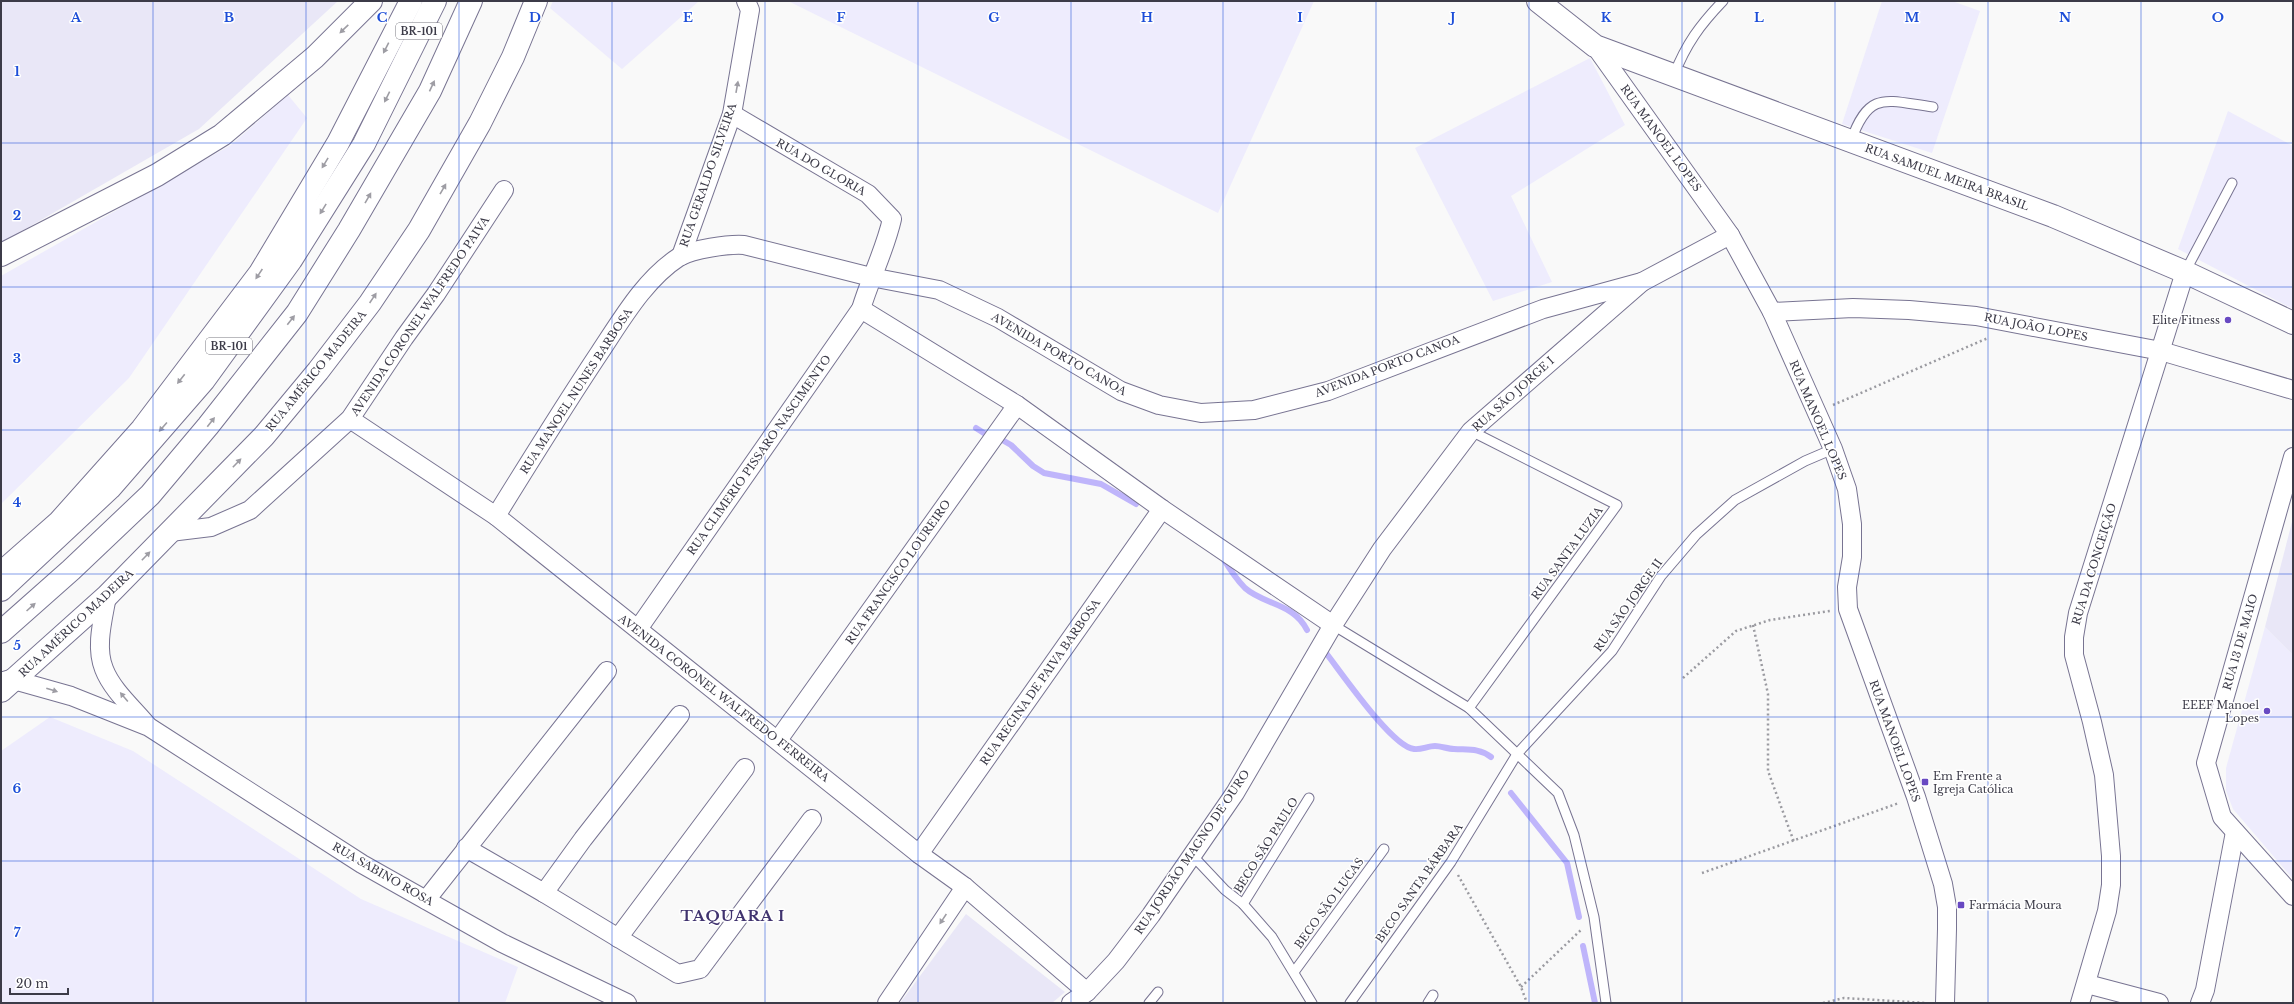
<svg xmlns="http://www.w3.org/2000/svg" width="2294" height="1004" font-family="'Libre Baskerville',serif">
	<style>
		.built { fill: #eeecfd }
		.green { fill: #e9e7f7 }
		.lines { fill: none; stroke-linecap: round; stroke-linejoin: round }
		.stream { stroke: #bfb5fb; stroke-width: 6 }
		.service-casing { stroke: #787492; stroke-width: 11 }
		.minor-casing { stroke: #787492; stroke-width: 20 }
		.tertiary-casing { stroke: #787492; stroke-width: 24 }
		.primary-casing { stroke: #787492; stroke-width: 24 }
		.path { stroke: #9b9ba1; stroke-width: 2.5; stroke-dasharray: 2 3; stroke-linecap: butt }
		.service { stroke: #fff; stroke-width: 9 }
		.minor { stroke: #fff; stroke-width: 18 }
		.tertiary { stroke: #fff; stroke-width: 22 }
		.primary { stroke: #fff; stroke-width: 22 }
		.oneway { fill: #9e9da4 }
		.grid { fill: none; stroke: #1d4ed8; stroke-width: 1; stroke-opacity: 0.55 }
		.poi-dot { fill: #6849c2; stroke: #fff; stroke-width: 1.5 }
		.labels { text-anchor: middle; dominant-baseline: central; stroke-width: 3; stroke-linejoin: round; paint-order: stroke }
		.shield { fill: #fff; stroke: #76767f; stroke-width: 1 }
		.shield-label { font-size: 10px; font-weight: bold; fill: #3c3b48 }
		.street-label { font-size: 11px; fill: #3c3b48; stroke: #fff }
		.poi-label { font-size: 11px; fill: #3c3b48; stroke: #fff; text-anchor: end }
		.district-label { font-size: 15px; font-weight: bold; letter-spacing: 1px; fill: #40336f; stroke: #fff }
		.grid-label { font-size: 13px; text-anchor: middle; font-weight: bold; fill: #1d4ed8; stroke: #fff; stroke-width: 3; stroke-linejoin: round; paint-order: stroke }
	</style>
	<rect width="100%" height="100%" fill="#f9f9f9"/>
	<g class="built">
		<polygon points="553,1 699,1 622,69 550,8"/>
		<polygon points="788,1 1314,1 1218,213"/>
		<polygon points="1882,1 1952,1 1980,11 1932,153 1842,124"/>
		<polygon points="1590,58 1625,125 1511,196 1552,282 1493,301 1415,148"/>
		<polygon points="288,95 307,118 129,378 1,504 1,276 231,145"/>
		<polygon points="2228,111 2293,146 2293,309 2178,249"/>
		<polygon points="2265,627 2293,655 2293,879 2233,809 2226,791 2226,768"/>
		<polygon points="50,717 133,751 361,899 518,967 505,1003 1,1003 1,751"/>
	</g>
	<g class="green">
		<polygon points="1,1 338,1 199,129 1,243"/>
		<polygon points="2293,518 2293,655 2265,627"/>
		<polygon points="966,914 1065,992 1052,1003 900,1003"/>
	</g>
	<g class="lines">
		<g class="stream">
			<polyline points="976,428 990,437"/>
			<polyline points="1004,441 1011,445 1033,466 1044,473 1101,484 1136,504"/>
			<path d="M1223,558c6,10 13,21 22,30 19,17 49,15 62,42"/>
			<path d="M1326,653c15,19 66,94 88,96 7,1 14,-3 21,-3 6,0 13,3 19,3 14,1 25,-1 37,8"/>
			<polyline points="1511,793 1567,863 1579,917"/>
			<polyline points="1583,946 1595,1003"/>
		</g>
		<defs>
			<g id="service">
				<path d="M1674,75c12,-31 26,-50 49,-74"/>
				<path d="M1851,141c18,-52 36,-40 82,-34"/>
				<polyline points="2185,272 2232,183"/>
				<polyline points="1333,625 1469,708 1558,793 1574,835 1594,917 1606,1003"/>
				<polyline points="1469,708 1617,505 1471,431"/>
				<polyline points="1192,855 1225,890 1243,904 1272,937 1312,1003"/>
				<polyline points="1243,904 1309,798"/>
				<polyline points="1294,972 1384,849"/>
				<polyline points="1149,1003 1158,992"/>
				<polyline points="1350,1003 1451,862 1517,754 1612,651 1661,576 1696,535 1735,500 1805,461 1833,449"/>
				<polyline points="1428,1003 1433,995"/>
			</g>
			<g id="minor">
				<polyline points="1595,46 1730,235 1772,312 1833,449 1847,489 1852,524 1852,557 1847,587 1848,609 1916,797 1943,884 1947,907 1947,929 1945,1003"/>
				<polyline points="681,256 732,114 750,10 746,1"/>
				<polyline points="861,309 1017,405 1162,509 1333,625"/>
				<polyline points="1772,312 1853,308 1909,310 1976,316 2161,351 2293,390"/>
				<polyline points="350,419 496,516 919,854 965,887 1087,992"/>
				<polyline points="2293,457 2206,763 2222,817 2293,896"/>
				<path d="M496,516c34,-55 68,-110 104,-164 22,-33 45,-73 79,-95 14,-8 49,-13 65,-12l127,32 68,13 59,28 123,73 38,14 42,8 53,-3 74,-19 215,-82 99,-27"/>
				<polyline points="170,532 211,527 250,510 350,419 404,338 436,294 504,190"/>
				<path d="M107,596c-4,23 -12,51 -3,73 8,21 29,39 43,56"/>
				<path d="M638,629l223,-320c9,-30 24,-59 31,-90l-24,-25 -136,-80"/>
				<polyline points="14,680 71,696 149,727 362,864 502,943 627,1003"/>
				<polyline points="778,740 1017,405"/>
				<polyline points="466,848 544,893 583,839 680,715"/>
				<polyline points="919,854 1162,509"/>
				<polyline points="544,893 678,974 700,969 812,819"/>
				<polyline points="426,900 607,671"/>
				<polyline points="618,938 745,768"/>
				<polyline points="2087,984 2159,1003"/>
				<polyline points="887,1003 965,887"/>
				<polyline points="1071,1003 1087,992 1116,961 1151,915 1235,793 1333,625 1382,549 1471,431 1642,282 1730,235"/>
				<polyline points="2080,1003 2107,911 2111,885 2111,856 2104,775 2092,722 2074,655 2074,637 2078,613 2185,272"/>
				<polyline points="2200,1003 2205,990 2235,832"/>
			</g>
			<g id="tertiary">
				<polyline points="1538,1 1595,46 2053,216 2185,272 2293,323"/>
				<polyline points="1,255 157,175 222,135 315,57 371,1"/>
				<polyline points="1,573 59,522 142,429 260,273 338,143 411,1"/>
				<polyline points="1,691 107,596 264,436 318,371 370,303 419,230 480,123 513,57 536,1"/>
			</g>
			<g id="primary">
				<polyline points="1,590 110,488 204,380 291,260 364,144 435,1"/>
				<polyline points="1,632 71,570 150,495 208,426 297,313 349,230 430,91 471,1"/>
				<polyline points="1,684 14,680"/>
			</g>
		</defs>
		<use href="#service" class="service-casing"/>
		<use href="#minor" class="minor-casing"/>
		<use href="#tertiary" class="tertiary-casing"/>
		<use href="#primary" class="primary-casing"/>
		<g class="path">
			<polyline points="1833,405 1988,338"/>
			<polyline points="1753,625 1768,694 1768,771 1794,842"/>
			<polyline points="1683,678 1736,631 1770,620 1830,611"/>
			<polyline points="1702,873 1899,803"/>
			<polyline points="1458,875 1521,987 1527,1003"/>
			<polyline points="1521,987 1581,930"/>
			<polyline points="1823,1003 1844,998 1926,1003"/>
		</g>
		<use href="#service" class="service"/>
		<use href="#minor" class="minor"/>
		<use href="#tertiary" class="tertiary"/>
		<use href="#primary" class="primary"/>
	</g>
	<defs><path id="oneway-solid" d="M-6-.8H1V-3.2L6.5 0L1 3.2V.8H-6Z"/></defs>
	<g class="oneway">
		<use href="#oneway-solid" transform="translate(344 29) rotate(136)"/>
		<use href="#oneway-solid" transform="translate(386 48) rotate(117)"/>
		<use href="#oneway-solid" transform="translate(432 86) rotate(-65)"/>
		<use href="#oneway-solid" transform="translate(737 87) rotate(-80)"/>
		<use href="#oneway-solid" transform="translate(387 97) rotate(116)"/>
		<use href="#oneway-solid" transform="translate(325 163) rotate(121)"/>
		<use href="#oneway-solid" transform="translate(443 189) rotate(-60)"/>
		<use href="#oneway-solid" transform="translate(368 198) rotate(-60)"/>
		<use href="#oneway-solid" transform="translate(323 209) rotate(122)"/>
		<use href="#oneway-solid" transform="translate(259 274) rotate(124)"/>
		<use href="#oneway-solid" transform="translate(373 298) rotate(-56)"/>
		<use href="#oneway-solid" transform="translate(291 320) rotate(-52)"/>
		<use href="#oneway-solid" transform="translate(181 379) rotate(128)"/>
		<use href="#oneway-solid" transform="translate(211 422) rotate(-52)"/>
		<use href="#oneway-solid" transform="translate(163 427) rotate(131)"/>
		<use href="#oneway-solid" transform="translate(237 463) rotate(-46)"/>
		<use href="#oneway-solid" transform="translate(146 556) rotate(-46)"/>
		<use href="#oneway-solid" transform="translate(31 607) rotate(-42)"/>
		<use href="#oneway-solid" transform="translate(52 690) rotate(18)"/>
		<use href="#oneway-solid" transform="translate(124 697) rotate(-130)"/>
		<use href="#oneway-solid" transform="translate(943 919) rotate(124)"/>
	</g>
	<path class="grid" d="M153,1v1002M306,1v1002M459,1v1002M612,1v1002M765,1v1002M918,1v1002M1071,1v1002M1223,1v1002M1376,1v1002M1529,1v1002M1682,1v1002M1835,1v1002M1988,1v1002M2141,1v1002M1,143h2292M1,287h2292M1,430h2292M1,574h2292M1,717h2292M1,861h2292"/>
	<g class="poi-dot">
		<circle cx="2228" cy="320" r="4"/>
		<circle cx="2267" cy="711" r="4"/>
		<rect x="1921" y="778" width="8" height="8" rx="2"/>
		<rect x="1957" y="901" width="8" height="8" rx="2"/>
	</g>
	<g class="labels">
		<g class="shield">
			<rect x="396" y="23" width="46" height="16" rx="3"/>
			<rect x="206" y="338" width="46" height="16" rx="3"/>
		</g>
		<g class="shield-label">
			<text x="419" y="31">BR-101</text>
			<text x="229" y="346">BR-101</text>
		</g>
		<g class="street-label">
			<text transform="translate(1661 138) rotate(54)">RUA MANOEL LOPES</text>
			<text transform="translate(821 167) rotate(30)">RUA DO GLORIA</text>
			<text transform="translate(708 175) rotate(-71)">RUA GERALDO SILVEIRA</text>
			<text transform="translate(1947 177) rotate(20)">RUA SAMUEL MEIRA BRASIL</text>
			<text transform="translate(420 316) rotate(-56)">AVENIDA CORONEL WALFREDO PAIVA</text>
			<text transform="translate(2036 327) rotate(11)">RUA JOÃO LOPES</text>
			<text transform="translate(1059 354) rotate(30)">AVENIDA PORTO CANOA</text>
			<text transform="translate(1387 366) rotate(-21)">AVENIDA PORTO CANOA</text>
			<text transform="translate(316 371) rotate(-51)">RUA AMÉRICO MADEIRA</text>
			<text transform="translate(576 391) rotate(-57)">RUA MANOEL NUNES BARBOSA</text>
			<text transform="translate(1513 394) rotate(-42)">RUA SÃO JORGE I</text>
			<text transform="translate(1818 420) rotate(67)">RUA MANOEL LOPES</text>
			<text transform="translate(759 455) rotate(-55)">RUA CLIMERIO PISSARO NASCIMENTO</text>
			<text transform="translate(1567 553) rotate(-54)">RUA SANTA LUZIA</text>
			<text transform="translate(2094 564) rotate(-73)">RUA DA CONCEIÇÃO</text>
			<text transform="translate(898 572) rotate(-55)">RUA FRANCISCO LOUREIRO</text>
			<text transform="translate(1628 605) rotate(-55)">RUA SÃO JORGE II</text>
			<text transform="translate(76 623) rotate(-43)">RUA AMÉRICO MADEIRA</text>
			<text transform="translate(2240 642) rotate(-74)">RUA 13 DE MAIO</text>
			<text transform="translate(1040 682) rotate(-55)">RUA REGINA DE PAIVA BARBOSA</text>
			<text transform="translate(724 698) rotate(38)">AVENIDA CORONEL WALFREDO FERREIRA</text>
			<text transform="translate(1895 741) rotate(70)">RUA MANOEL LOPES</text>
			<text transform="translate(1266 845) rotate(-58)">BECO SÃO PAULO</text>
			<text transform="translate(1192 852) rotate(-56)">RUA JORDÃO MAGNO DE OURO</text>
			<text transform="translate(383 874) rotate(30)">RUA SABINO ROSA</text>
			<text transform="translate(1419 883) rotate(-55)">BECO SANTA BÁRBARA</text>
			<text transform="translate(1329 903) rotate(-54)">BECO SÃO LUCAS</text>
		</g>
		<g class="poi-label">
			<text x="2220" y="320">Elite Fitness</text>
			<text x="2259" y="705">EEEF Manoel<tspan x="2259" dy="13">Lopes</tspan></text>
			<text x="1933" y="776" text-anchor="start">Em Frente a<tspan x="1933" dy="13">Igreja Católica</tspan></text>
			<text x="1969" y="905" text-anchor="start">Farmácia Moura</text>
		</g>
		<g class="district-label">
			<text x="733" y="915">TAQUARA I</text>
		</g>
	</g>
	<g class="grid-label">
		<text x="76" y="22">A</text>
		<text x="229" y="22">B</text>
		<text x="382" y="22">C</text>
		<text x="535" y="22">D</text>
		<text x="688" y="22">E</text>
		<text x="841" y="22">F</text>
		<text x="994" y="22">G</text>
		<text x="1147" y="22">H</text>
		<text x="1300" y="22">I</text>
		<text x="1453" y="22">J</text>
		<text x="1606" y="22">K</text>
		<text x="1759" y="22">L</text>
		<text x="1912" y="22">M</text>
		<text x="2065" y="22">N</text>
		<text x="2218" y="22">O</text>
		<text x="17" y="76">1</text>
		<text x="17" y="220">2</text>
		<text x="17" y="363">3</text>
		<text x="17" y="507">4</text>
		<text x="17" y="650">5</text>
		<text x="17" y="793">6</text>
		<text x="17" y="937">7</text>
	</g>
	<rect width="2294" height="1004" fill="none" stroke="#3c3b48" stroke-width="4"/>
	<path d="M10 988v6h58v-6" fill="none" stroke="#3c3b48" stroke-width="2"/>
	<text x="16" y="988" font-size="12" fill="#3c3b48" stroke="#ffffff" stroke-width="3" paint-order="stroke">20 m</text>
</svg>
